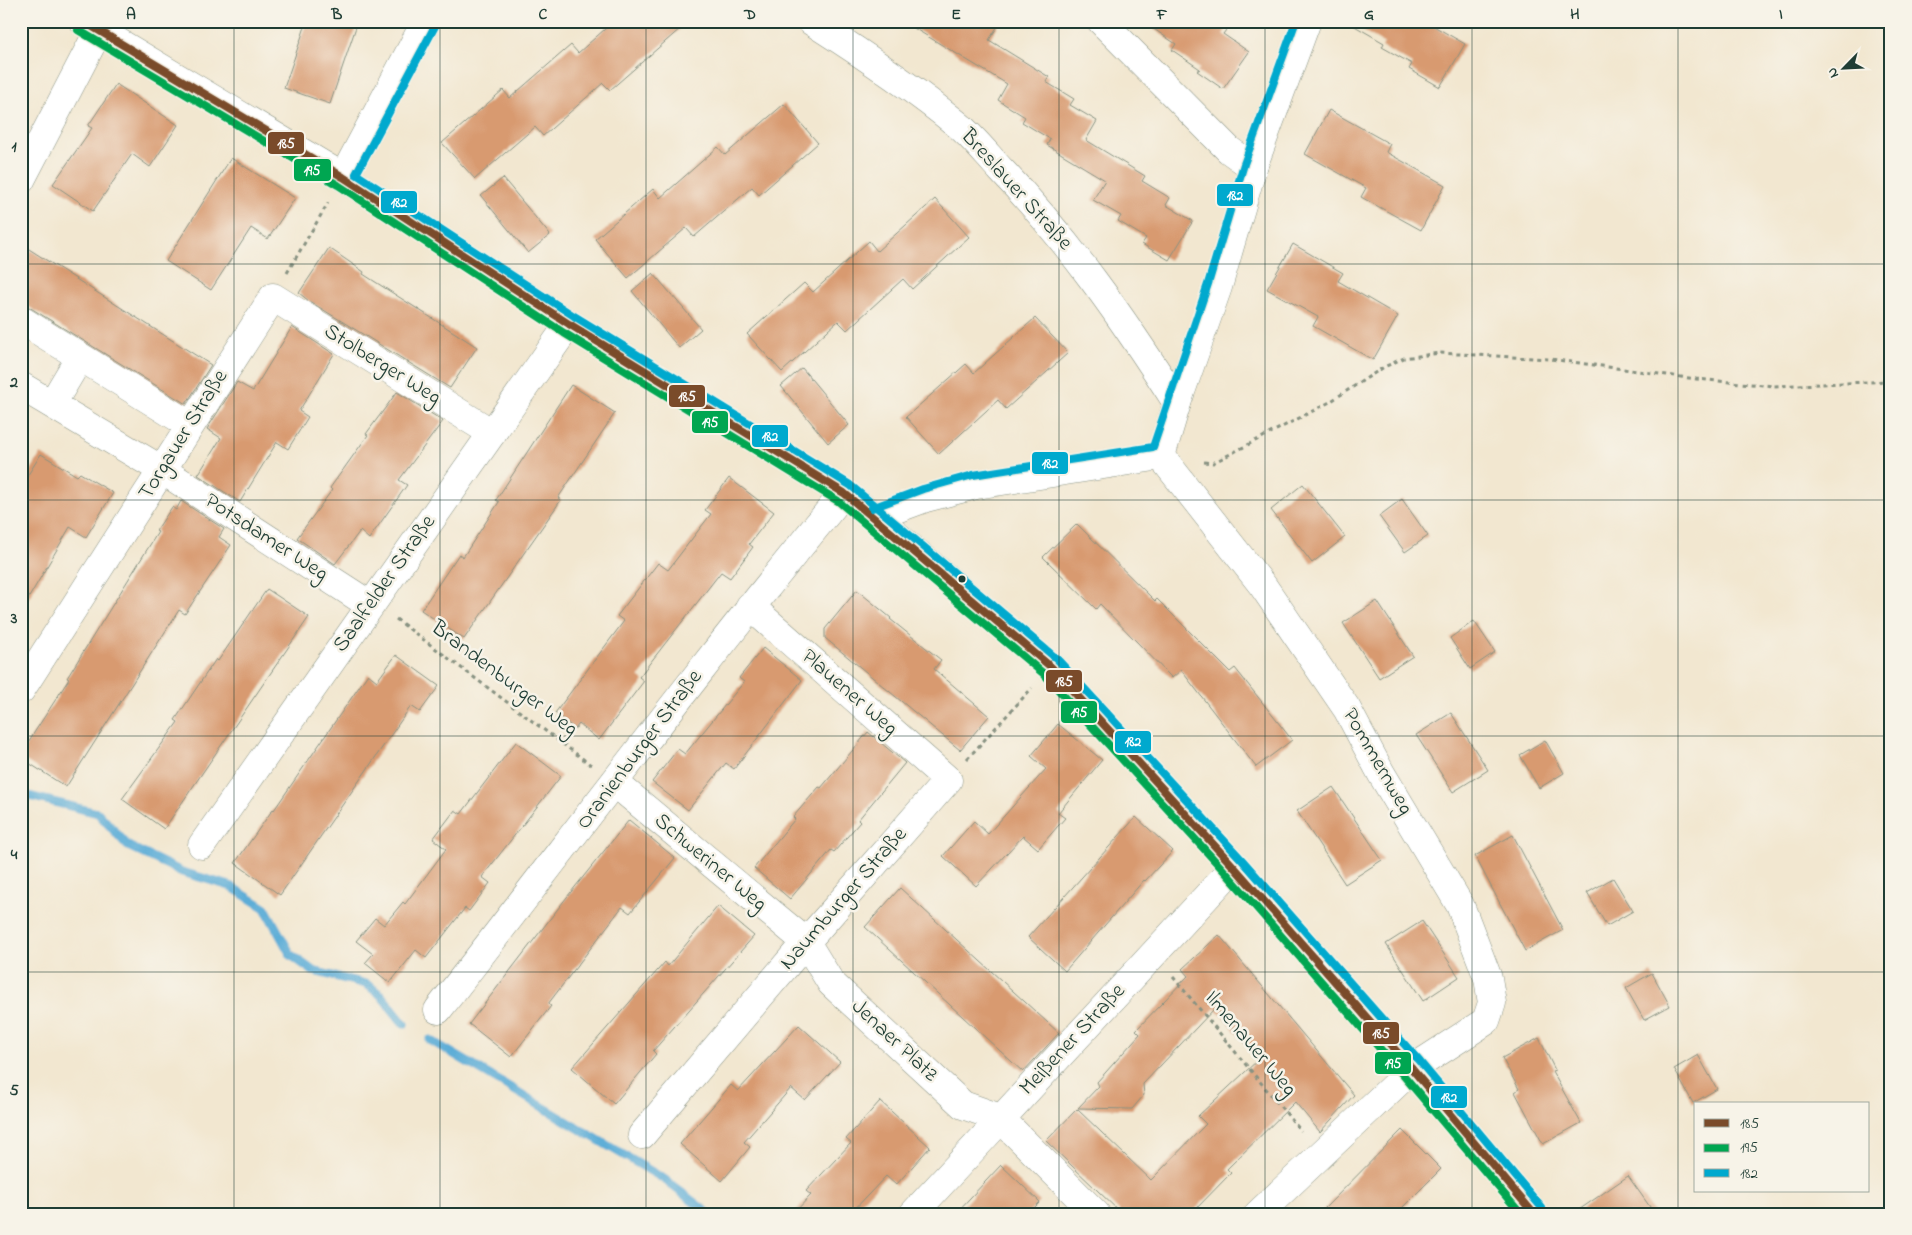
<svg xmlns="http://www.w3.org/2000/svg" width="1912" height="1235" font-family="'Indie Flower',sans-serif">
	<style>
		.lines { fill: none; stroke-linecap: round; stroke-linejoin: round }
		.stream { stroke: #5dadd7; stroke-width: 9 }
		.building { fill: #d89a70 }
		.minor-casing { stroke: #889282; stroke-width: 29 }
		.path { stroke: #889282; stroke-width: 3; stroke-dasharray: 4 4; stroke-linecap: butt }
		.minor { stroke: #fff; stroke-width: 28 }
		.bus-1-casing { stroke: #f7f3e8; stroke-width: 11 }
		.bus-2-casing { stroke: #f7f3e8; stroke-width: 11 }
		.bus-3-casing { stroke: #f7f3e8; stroke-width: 11 }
		.bus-1 { stroke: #7a4b2a; stroke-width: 8 }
		.bus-2 { stroke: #00a651; stroke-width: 8 }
		.bus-3 { stroke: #00a9ce; stroke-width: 8 }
		.grid { fill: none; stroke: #1f3d34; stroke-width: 1; stroke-opacity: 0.55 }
		.bus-dot { fill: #1f3d34; stroke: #f7f3e8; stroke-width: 2 }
		.labels { text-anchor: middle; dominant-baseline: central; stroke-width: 5; stroke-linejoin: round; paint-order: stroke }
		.street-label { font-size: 22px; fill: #1f3d34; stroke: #f7f3e8 }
		.line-badge { stroke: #f7f3e8; stroke-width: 2 }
		.badge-label { font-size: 14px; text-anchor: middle; font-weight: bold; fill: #fff }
		.neatline { fill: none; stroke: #1f3d34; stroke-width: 2 }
		.grid-label { font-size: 16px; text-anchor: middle; font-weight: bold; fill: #1f3d34 }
	</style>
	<rect width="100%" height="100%" fill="#f7f3e8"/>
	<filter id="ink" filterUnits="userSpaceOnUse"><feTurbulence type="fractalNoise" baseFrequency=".02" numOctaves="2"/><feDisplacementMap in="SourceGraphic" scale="10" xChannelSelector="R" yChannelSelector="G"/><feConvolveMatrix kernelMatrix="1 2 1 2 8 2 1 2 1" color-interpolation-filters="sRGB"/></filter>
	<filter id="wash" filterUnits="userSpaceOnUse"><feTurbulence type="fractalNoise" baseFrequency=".0096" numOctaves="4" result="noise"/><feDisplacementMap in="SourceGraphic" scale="20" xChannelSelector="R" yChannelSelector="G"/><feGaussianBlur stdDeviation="1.12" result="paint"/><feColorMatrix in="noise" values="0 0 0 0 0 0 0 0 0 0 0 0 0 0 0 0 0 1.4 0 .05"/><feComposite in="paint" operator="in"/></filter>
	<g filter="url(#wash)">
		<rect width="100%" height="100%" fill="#f2e7d0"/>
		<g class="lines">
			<g class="stream">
				<polyline points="21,794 98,813 128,846 182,872 230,886 265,908 291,955 313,971 366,984 380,994 404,1024"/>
				<polyline points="430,1040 664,1179 709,1214"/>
			</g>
		</g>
		<g id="blocks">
			<g class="building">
				<polygon points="307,21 358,21 330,104 284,88"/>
				<polygon points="614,21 689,21 610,90 603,83 543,136 535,127 475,179 442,143 503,90 510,98 571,45 578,53"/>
				<polygon points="902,21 1001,21 989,40 1049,77 1046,82 1074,99 1070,105 1097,121 1086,140 1145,176 1142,181 1170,198 1166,205 1193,221 1169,260 1142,244 1146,238 1118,221 1121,216 1093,200 1105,180 1047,145 1050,139 1022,122 1025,117 998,100 1007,84"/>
				<polygon points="1142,21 1233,21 1223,34 1249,52 1223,89 1197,71 1200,69 1172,50 1176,44"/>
				<polygon points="1346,21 1425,21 1465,44 1440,87 1409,69 1412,64 1382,47 1384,43"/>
				<polygon points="116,84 178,125 150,167 132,154 93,211 53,184 92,128 88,126"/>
				<polygon points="784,104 818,143 759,195 752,187 694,237 686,228 628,278 595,239 653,189 660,198 718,147 725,155"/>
				<polygon points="1329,110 1390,144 1386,152 1445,185 1421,230 1361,197 1366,188 1305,154"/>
				<polygon points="231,158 295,198 268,239 251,228 211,290 166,261"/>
				<polygon points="503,178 550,235 528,253 481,196"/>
				<polygon points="935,199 969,237 912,289 903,279 847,330 838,321 782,372 747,334 804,283 813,292 869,241 877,251"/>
				<polygon points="21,244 211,365 186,404 29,307 21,304"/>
				<polygon points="1293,244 1343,273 1338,281 1398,316 1373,360 1313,326 1318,317 1267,289"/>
				<polygon points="329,248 364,272 363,274 477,347 450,388 309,301 299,293"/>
				<polygon points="653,273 701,329 679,348 632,291"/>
				<polygon points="1035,318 1068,353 1006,409 998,400 939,454 906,417 966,364 974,373"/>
				<polygon points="292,327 334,354 299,411 308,417 288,449 277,442 240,502 198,475 221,438 207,429 237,382 253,391"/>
				<polygon points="802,368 849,425 828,443 781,386"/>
				<polygon points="571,385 615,413 558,498 561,500 464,639 421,610 459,554 463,557 499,502 496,500"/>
				<polygon points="397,392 443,421 399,480 407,485 369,539 360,531 335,564 297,538 332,490 330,488 368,435 366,434"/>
				<polygon points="41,454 77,476 80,473 113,493 86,537 70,527 21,611 21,486"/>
				<polygon points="729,478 774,512 749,544 753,547 730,578 721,572 639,677 644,681 599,740 579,724 575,729 555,713 624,621 617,616 658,563 668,570 711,514 705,510"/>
				<polygon points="1303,484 1345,537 1312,563 1271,510"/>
				<polygon points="1402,499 1428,536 1405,552 1379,516"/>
				<polygon points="181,501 224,529 219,537 231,545 185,614 179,610 66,787 21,758 21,753 69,679 67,678 158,532 156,531 172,507 176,510"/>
				<polygon points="1077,524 1155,601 1157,599 1230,672 1235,668 1292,740 1256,767 1181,670 1172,678 1100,604 1096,609 1043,557"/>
				<polygon points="267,589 309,617 164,829 122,799 178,722 175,720 216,659 218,661"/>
				<polygon points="857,590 891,618 890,619 941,660 934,669 989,716 960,750 825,638 825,629"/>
				<polygon points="1377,601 1413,656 1379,678 1343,623"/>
				<polygon points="1474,621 1495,652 1470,669 1450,638"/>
				<polygon points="763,648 802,680 734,769 726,763 688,810 652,782 678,749 685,754 744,682 739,678"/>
				<polygon points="396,655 439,686 420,712 411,706 280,895 235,863 273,809 274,810 368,674 377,681"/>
				<polygon points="1451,713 1488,770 1453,792 1416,735"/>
				<polygon points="1058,724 1102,760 1058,813 1065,818 1038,849 1023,836 976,886 943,856 974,821 988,834 1046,769 1031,756"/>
				<polygon points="868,732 905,763 858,820 860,822 834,852 831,850 790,899 754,868 795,819 793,817 819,787 821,788"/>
				<polygon points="1545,740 1564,773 1539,788 1520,755"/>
				<polygon points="516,742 561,776 482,877 490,883 469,911 465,908 426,958 416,950 390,983 365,963 373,954 356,941 375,918 384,925 403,902 405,904 446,849 433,839 455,810 461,814"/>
				<polygon points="1333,787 1382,860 1345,884 1297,811"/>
				<polygon points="1136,817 1173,851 1145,881 1144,880 1065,971 1028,937"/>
				<polygon points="629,820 675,858 630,913 622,907 548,1004 551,1006 511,1057 469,1024 567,897"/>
				<polygon points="1513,835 1563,930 1525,951 1475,856"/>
				<polygon points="1613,878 1633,911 1607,926 1587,893"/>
				<polygon points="900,888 1059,1033 1023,1072 865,927"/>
				<polygon points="718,906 754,936 653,1051 656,1054 614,1104 572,1068 665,962 668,966"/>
				<polygon points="1422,921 1459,977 1423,1001 1386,944"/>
				<polygon points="1219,935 1354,1095 1320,1132 1295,1102 1227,1169 1231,1173 1191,1214 1122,1214 1046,1141 1077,1109 1151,1180 1206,1124 1198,1116 1259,1059 1215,1008 1143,1084 1144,1095 1132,1109 1078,1108 1099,1086 1097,1082 1140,1034 1136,1030 1188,976 1182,969"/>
				<polygon points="1652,973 1670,1006 1644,1020 1626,988"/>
				<polygon points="799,1025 840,1062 805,1100 791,1088 744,1142 750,1147 722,1181 680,1144 731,1085 738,1091"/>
				<polygon points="1539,1038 1555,1070 1552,1071 1581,1123 1543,1144 1515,1092 1519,1089 1502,1058"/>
				<polygon points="1698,1055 1717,1089 1693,1103 1674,1069"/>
				<polygon points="880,1101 930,1147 896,1185 886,1176 850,1214 793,1214 811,1195 806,1191 851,1143 846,1139"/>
				<polygon points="1402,1130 1441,1169 1396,1214 1319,1214"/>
				<polygon points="1001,1165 1040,1202 1028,1214 955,1214"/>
				<polygon points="1628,1176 1655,1214 1573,1214"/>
			</g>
		</g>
	</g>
	<g filter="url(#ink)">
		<use href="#blocks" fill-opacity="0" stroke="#889282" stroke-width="1"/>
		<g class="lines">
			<defs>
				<g id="minor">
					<polyline points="83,21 343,177 569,324 844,493 875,517 1051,667 1234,867 1412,1069 1534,1214"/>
					<path d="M811,21c50,32 100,65 146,103 16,13 30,31 44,46 68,71 123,150 176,233"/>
					<polyline points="1101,21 1229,150 1253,167"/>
					<polyline points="343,177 426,21"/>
					<polyline points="21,180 99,30"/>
					<polyline points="21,320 190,425"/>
					<polyline points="21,386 162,470 370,605"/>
					<polyline points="52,404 80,357"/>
					<polyline points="1161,456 1263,586 1347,709 1381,773 1460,905 1488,978 1492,1003 1486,1021 1412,1069 1258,1214"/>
					<polyline points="875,517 926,498 976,485 1161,456 1177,403 1218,287 1253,167 1307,21"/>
					<polyline points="21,690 273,297 492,433"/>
					<polyline points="615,783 806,942 831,983 963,1105 1000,1118 1096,1214"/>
					<polyline points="202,845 569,324"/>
					<path d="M438,1010c135,-173 266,-349 406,-517"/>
					<polyline points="642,1135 806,942 948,780 750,606"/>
					<polyline points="913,1214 1234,867"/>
				</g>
			</defs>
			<use href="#minor" class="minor-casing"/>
			<g class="path">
				<polyline points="287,273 328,203"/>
				<polyline points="1204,462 1213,463 1328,403 1384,367 1404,358 1440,353 1550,359 1696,379 1774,386 1891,381"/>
				<polyline points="396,619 591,765"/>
				<polyline points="967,759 1032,688"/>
				<polyline points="1173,977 1301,1131"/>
			</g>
			<use href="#minor" class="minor"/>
			<defs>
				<polyline id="bus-1" points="83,21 343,177 569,324 844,493 1051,667 1234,867 1412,1069 1534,1214"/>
				<polyline id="bus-2" points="78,30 338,185 564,333 838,501 1044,674 1227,874 1404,1076 1521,1214"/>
				<g id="bus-3">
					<polyline points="435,26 356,174 574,316 850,485 1057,659 1242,860 1420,1062 1542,1208"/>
					<polyline points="872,508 923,489 973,475 1153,447 1208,284 1244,164 1296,21"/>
				</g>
			</defs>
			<use href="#bus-1" class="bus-1-casing"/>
			<use href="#bus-2" class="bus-2-casing"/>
			<use href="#bus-3" class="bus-3-casing"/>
			<use href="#bus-1" class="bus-1"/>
			<use href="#bus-2" class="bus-2"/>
			<use href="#bus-3" class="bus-3"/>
		</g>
	</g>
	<path class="grid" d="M234,21v1193M440,21v1193M646,21v1193M853,21v1193M1059,21v1193M1265,21v1193M1472,21v1193M1678,21v1193M21,264h1870M21,500h1870M21,736h1870M21,972h1870"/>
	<circle class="bus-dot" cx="962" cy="579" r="4.5"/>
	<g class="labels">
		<g class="street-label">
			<text transform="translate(1016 190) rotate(48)">Breslauer Straße</text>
			<text transform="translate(382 365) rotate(32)">Stolberger Weg</text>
			<text transform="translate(184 435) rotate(-58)">Torgauer Straße</text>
			<text transform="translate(266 538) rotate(33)">Potsdamer Weg</text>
			<text transform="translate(385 584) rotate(-55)">Saalfelder Straße</text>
			<text transform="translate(504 679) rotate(37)">Brandenburger Weg</text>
			<text transform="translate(849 693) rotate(41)">Plauener Weg</text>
			<text transform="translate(640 750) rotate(-53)">Oranienburger Straße</text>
			<text transform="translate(1377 762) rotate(60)">Pommernweg</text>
			<text transform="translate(710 863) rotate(40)">Schweriner Weg</text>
			<text transform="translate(844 899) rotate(-49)">Naumburger Straße</text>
			<text transform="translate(1073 1040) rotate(-47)">Meißener Straße</text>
			<text transform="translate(894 1041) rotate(43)">Jenaer Platz</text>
			<text transform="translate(1250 1044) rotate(50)">Ilmenauer Weg</text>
		</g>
	</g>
	<g class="line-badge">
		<rect x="267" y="131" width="38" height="24" rx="5" fill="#7a4b2a"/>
		<rect x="293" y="158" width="39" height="24" rx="5" fill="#00a651"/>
		<rect x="1216" y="183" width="38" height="24" rx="5" fill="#00a9ce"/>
		<rect x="380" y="190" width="38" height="24" rx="5" fill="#00a9ce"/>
		<rect x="668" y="384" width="38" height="24" rx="5" fill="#7a4b2a"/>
		<rect x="691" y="410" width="38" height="24" rx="5" fill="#00a651"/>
		<rect x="751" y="424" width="38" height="24" rx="5" fill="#00a9ce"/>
		<rect x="1031" y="451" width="38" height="24" rx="5" fill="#00a9ce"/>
		<rect x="1045" y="669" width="38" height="24" rx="5" fill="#7a4b2a"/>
		<rect x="1060" y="700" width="38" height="24" rx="5" fill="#00a651"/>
		<rect x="1114" y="730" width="38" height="24" rx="5" fill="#00a9ce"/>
		<rect x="1362" y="1021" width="38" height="24" rx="5" fill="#7a4b2a"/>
		<rect x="1374" y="1051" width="38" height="24" rx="5" fill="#00a651"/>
		<rect x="1430" y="1085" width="38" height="24" rx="5" fill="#00a9ce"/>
	</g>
	<g class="badge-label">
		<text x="286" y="148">185</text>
		<text x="312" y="175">195</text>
		<text x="1235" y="200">182</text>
		<text x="399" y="207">182</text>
		<text x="687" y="401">185</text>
		<text x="710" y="427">195</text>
		<text x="770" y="441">182</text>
		<text x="1050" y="468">182</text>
		<text x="1064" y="686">185</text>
		<text x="1079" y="717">195</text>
		<text x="1133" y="746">182</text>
		<text x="1381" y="1038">185</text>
		<text x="1393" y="1068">195</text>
		<text x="1449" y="1102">182</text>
	</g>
	<rect width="1912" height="1235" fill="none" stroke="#f7f3e8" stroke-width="55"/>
	<rect x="1694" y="1102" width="175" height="90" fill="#f7f3e8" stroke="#a1aaa0"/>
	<rect x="1704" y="1119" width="25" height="8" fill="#7a4b2a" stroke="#a1aaa0"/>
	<text x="1740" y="1128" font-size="15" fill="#1f3d34">185</text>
	<rect x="1704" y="1144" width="25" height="8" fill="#00a651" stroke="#a1aaa0"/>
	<text x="1740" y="1152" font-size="15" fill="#1f3d34">195</text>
	<rect x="1704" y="1169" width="25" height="8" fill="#00a9ce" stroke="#a1aaa0"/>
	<text x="1740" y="1178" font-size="15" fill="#1f3d34">182</text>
	<g transform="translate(1844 68) rotate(246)" stroke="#f7f3e8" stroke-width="4" paint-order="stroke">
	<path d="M0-4L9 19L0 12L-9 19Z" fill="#1f3d34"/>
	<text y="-8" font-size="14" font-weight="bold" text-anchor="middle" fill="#1f3d34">N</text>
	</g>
	<rect x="28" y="28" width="1856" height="1180" class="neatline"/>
	<g class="grid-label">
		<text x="131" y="19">A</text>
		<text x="337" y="19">B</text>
		<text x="543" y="19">C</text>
		<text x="750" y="19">D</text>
		<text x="956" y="19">E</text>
		<text x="1162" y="19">F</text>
		<text x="1369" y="19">G</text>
		<text x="1575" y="19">H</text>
		<text x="1781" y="19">I</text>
		<text x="14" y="151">1</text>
		<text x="14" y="387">2</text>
		<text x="14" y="623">3</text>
		<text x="14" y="859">4</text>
		<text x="14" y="1095">5</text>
	</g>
</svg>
